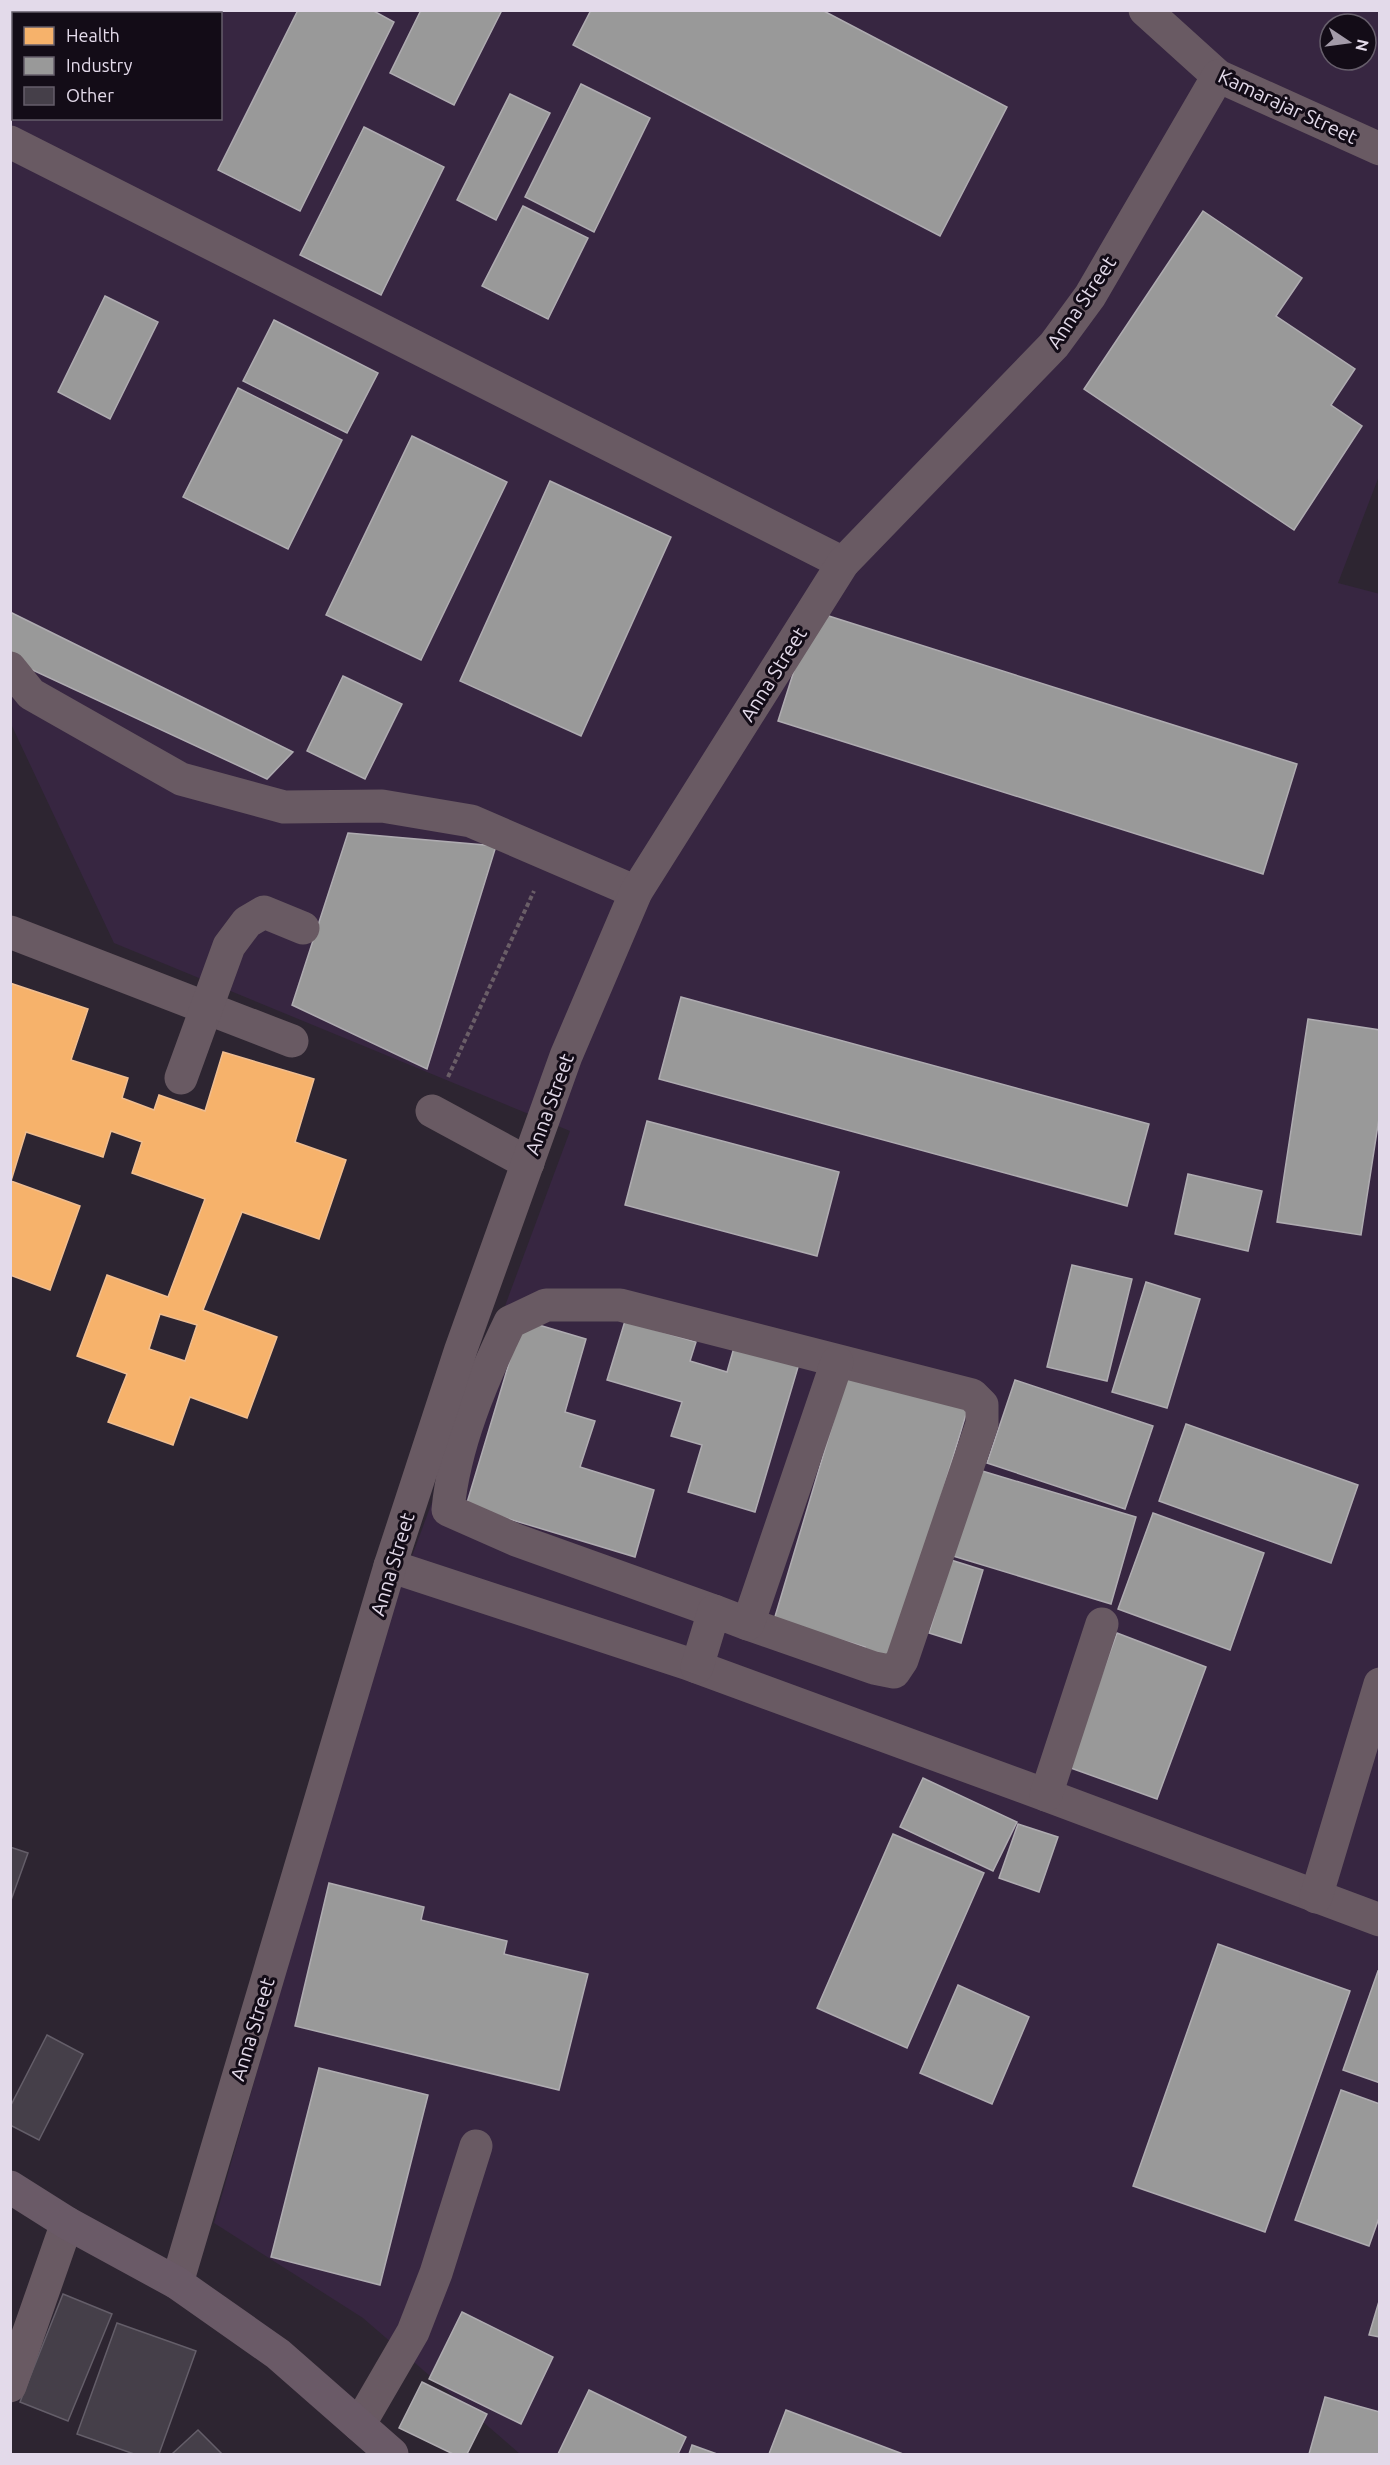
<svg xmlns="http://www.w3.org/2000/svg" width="1390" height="2465" font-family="Ubuntu,sans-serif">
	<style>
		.built { fill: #372641; fill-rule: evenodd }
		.health { fill: #f6b26b; stroke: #f0be91; stroke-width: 1.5; fill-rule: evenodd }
		.industry { fill: #999; stroke: #afacb1; stroke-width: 1.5 }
		.building { fill: #453f49; stroke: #645e69; stroke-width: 1.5 }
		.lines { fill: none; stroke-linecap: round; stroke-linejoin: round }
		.path { stroke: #6a5e67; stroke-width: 4; stroke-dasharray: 4.5 3; stroke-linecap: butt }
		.minor { stroke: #695a63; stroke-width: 33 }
		.major { stroke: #6a5a67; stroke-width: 33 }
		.labels { text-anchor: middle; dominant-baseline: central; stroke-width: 6; stroke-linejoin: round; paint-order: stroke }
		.street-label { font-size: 20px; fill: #e3daea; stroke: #130c17 }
	</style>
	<rect width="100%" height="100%" fill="#2d2531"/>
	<path class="built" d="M11,11h1368v465l-41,107 42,11 -1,1860h-859l-157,-136 -149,-95 162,-570 194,-522 -456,-188 -103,-219zM14,14h206v104h-206zM1330,24h36v36h-36z"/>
	<path class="health" d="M10,983l78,26 -17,51 57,18 -6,20 32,12 5,-15 46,16 18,-59 91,27 -19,63 51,18 -27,79 -77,-27 -39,98 74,27 -30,81 -57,-21 -17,48 -65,-23 19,-48 -50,-18 30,-81 61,22 37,-98 -73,-26 10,-31 -31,-11 -8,26 -77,-25 -15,49 69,25 -30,84 -40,-15zM160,1314l37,11 -12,36 -36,-12z"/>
	<g class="industry">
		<polygon points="298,10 372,10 394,22 300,211 218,170"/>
		<polygon points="421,10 502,10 454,105 390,73"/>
		<polygon points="591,10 822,10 1007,107 940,236 573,45"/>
		<polygon points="581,84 650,118 594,232 525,197"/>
		<polygon points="510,94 550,113 496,220 457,200"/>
		<polygon points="364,127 444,167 381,295 300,255"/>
		<polygon points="523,206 588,238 548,319 482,286"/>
		<polygon points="1203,211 1302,278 1276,316 1355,369 1331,405 1362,426 1294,530 1084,389"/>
		<polygon points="105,296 158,322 110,419 58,392"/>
		<polygon points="274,320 378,373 347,433 243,381"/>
		<polygon points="238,388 342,440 288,549 183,497"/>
		<polygon points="412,436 507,482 421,660 326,615"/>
		<polygon points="550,481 671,537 581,736 460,681"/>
		<polygon points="813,611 1297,764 1263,874 778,721"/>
		<polygon points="10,612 293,752 267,779 13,661 10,654"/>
		<polygon points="343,676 402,704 365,779 307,751"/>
		<polygon points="348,833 496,846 427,1069 292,1005"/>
		<polygon points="681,997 1149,1124 1127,1206 659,1079"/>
		<polygon points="1308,1019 1380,1030 1380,1112 1361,1235 1277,1222"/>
		<polygon points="647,1121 839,1172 817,1256 625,1205"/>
		<polygon points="1188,1174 1262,1191 1248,1251 1175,1234"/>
		<polygon points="1072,1265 1132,1279 1107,1381 1047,1367"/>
		<polygon points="1146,1282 1200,1299 1167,1408 1112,1392"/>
		<polygon points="522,1320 586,1339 565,1412 595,1421 580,1467 654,1490 635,1557 466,1506"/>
		<polygon points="625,1321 696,1342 690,1361 727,1372 737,1337 801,1357 755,1512 688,1492 702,1445 671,1436 682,1402 607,1380"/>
		<polygon points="849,1369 970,1401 890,1666 862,1657 865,1647 802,1628 771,1630"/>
		<polygon points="1015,1380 1153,1426 1125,1509 987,1463"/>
		<polygon points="1186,1424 1358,1485 1331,1563 1159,1501"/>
		<polygon points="979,1470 1136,1517 1111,1604 953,1556"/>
		<polygon points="1153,1513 1264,1553 1230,1650 1118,1609"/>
		<polygon points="951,1560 983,1570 961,1643 929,1633"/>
		<polygon points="1117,1633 1206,1667 1157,1799 1068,1767"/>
		<polygon points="923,1778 1017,1822 993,1871 900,1827"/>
		<polygon points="1018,1824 1058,1837 1039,1892 999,1878"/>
		<polygon points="893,1834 984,1873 907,2048 817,2008"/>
		<polygon points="329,1883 424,1907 421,1920 507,1941 504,1954 588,1974 559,2090 295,2026"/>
		<polygon points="1218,1944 1350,1991 1265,2232 1133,2186"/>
		<polygon points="1378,1971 1380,1972 1380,2083 1343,2070"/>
		<polygon points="958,1985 1029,2017 992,2104 920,2073"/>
		<polygon points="319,2068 428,2095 380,2285 271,2257"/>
		<polygon points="1341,2090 1380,2104 1380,2215 1369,2246 1295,2220"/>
		<polygon points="1380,2298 1380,2337 1369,2335"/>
		<polygon points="462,2312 553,2357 521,2424 429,2379"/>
		<polygon points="422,2382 487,2414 467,2454 453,2454 399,2428"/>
		<polygon points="589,2390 686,2437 678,2454 558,2454"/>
		<polygon points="1325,2397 1380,2412 1380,2454 1309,2454"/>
		<polygon points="786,2410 903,2454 769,2454"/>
		<polygon points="692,2445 717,2454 689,2454"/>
	</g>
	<g class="building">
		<polygon points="10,1847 28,1853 10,1903"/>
		<polygon points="47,2035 83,2054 39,2140 10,2125 10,2107"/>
		<polygon points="63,2294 112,2314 68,2421 20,2402"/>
		<polygon points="117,2323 196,2351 159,2454 134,2454 77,2434"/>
		<polygon points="198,2430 222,2454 172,2454"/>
	</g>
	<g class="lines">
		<polyline class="path" points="448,1077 534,891"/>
		<g class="minor">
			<polyline points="1145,10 1218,76 1380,149"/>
			<polyline points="10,142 843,563"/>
			<polyline points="10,668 31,694 181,779 284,807 382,806 471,821 636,892"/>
			<polyline points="10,932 292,1041"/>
			<polyline points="181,1078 229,946 247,922 264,912 303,928"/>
			<polyline points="432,1111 528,1163"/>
			<polyline points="390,1566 686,1663 1046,1795 1380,1920"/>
			<path d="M714,1611l-198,-71 -68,-30c6,-65 34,-130 62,-188l36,-17h74l352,90 10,10v19l-80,236 -8,12 -20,-4 -126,-44"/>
			<polyline points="697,1667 714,1611 748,1624 837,1362"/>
			<polyline points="1046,1795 1102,1624"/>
			<polyline points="1316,1897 1380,1684"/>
			<polyline points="177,2283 390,1566 461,1349 566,1056 636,892 843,563 1054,345 1090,296 1218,76"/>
			<polyline points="10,2386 67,2223"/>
			<polyline points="359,2425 413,2332 436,2273 476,2146"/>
		</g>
		<polyline class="major" points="10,2187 67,2223 177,2283 278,2354 392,2454"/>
	</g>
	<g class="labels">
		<g class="street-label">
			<text transform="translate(1288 106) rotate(25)">Kamarajar Street</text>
			<text transform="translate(1081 302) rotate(-56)">Anna Street</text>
			<text transform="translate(773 674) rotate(-58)">Anna Street</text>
			<text transform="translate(549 1104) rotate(-70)">Anna Street</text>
			<text transform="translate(392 1564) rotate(-73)">Anna Street</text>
			<text transform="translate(252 2029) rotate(-73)">Anna Street</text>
		</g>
	</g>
	<rect width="1390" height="2465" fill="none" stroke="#e3daea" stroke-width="24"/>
	<rect x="12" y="12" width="210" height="108" fill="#130c17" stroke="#665e6b" stroke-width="1.5"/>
	<rect x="24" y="27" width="30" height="18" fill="#f6b26b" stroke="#665e6b" stroke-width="1.5"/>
	<text x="66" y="42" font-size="18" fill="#e3daea">Health</text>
	<rect x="24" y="57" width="30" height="18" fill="#999999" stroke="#665e6b" stroke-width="1.5"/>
	<text x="66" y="72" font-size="18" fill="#e3daea">Industry</text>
	<rect x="24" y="87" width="30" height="18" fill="#453f49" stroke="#665e6b" stroke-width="1.5"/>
	<text x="66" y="102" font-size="18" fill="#e3daea">Other</text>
	<g transform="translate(1348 42) rotate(103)"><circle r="28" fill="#130c17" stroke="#665e6b" stroke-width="1.5"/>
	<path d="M0-4.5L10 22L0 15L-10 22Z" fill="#a39ba9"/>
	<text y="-9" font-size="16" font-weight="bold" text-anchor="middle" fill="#e3daea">N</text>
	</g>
</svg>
